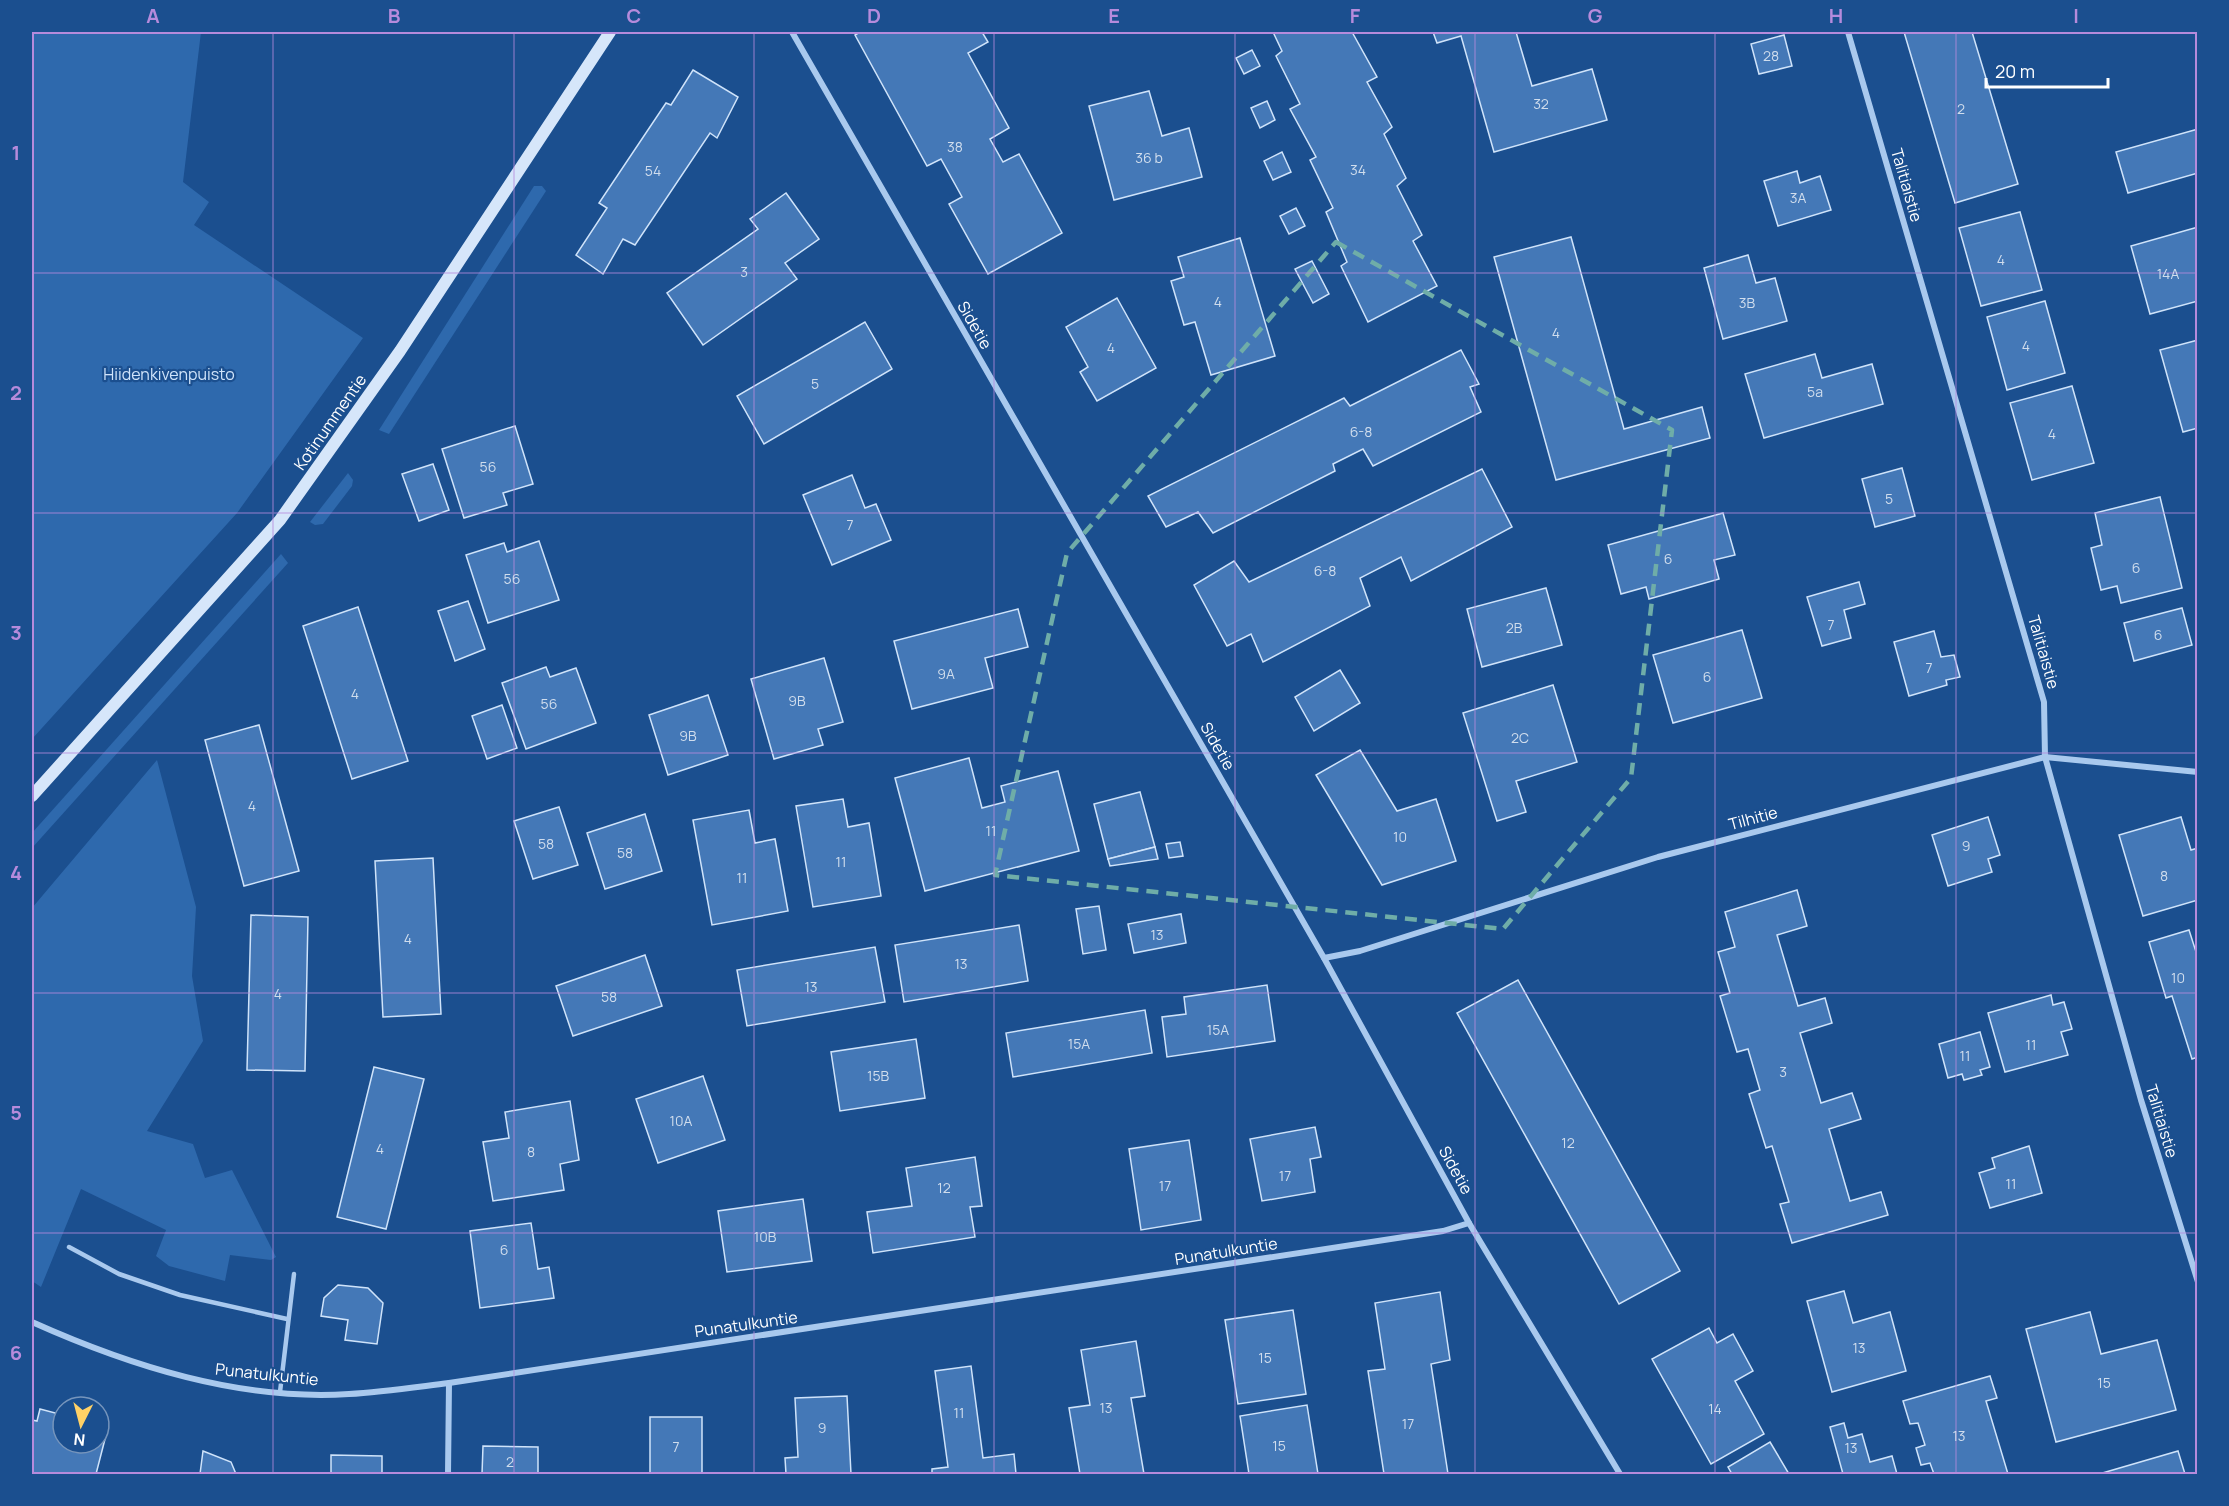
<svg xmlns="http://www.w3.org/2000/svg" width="2229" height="1506" font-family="Manrope,sans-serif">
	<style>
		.green { fill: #2e69ad }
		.building { fill: #4478b7; stroke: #cfe3fa; stroke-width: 1.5 }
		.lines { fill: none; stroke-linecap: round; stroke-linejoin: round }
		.lane { stroke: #a9c9ee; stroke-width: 4.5 }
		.street { stroke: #a9c9ee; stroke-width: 6 }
		.secondary { stroke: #d6e6fa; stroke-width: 12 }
		.marked { fill: none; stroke: #6fada8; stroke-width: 4.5; stroke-dasharray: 12 8; stroke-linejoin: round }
		.grid { fill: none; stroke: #b68bdc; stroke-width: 1.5; stroke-opacity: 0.55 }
		.labels { text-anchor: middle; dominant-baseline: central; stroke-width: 4.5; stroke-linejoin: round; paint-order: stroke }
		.number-label { font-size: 14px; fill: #d0dded }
		.street-label { font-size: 16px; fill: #fff; stroke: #1b4f8f }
		.park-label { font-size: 16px; fill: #cfe3fa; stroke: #1b4f8f }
		.neatline { fill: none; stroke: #b68bdc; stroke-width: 2 }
		.grid-label { font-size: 20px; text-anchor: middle; font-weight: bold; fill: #b68bdc }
	</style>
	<rect width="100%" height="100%" fill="#1b4f8f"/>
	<g class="green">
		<polygon points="32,32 201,32 183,182 209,202 194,225 363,338 237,513 32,739"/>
		<polygon points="534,186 542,186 546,191 389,434 379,430"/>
		<polygon points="348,473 353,480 352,486 323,524 315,525 310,522"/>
		<polygon points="281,554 288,563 32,848 32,833"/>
		<polygon points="157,760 196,907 192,976 203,1041 147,1131 193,1144 205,1178 232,1170 276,1257 271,1260 230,1255 225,1281 169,1266 156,1256 166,1230 81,1189 41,1287 32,1281 32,908"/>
	</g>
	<g class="building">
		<polygon points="860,32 982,32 988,42 968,53 1009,128 990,139 1003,162 1019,154 1062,233 988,274 949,204 962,197 941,159 927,166 855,35"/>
		<polygon points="1273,32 1352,32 1377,77 1367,82 1392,127 1384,134 1406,178 1397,186 1422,235 1413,241 1437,286 1368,322 1341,266 1347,262 1326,212 1333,208 1310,160 1316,157 1290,109 1300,104 1276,56 1282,51"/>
		<polygon points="1433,32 1516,32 1532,86 1592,69 1607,120 1494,152 1461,36 1437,43"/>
		<polygon points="1904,32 1972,32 2018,184 1955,203"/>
		<polygon points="1784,35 1792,66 1759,74 1751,44"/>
		<polygon points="1252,50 1260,66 1244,74 1236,58"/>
		<polygon points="693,70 738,97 717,138 710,133 635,245 623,239 603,274 576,255 607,208 599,203 666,103 671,105"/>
		<polygon points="1149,91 1162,136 1189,128 1202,177 1114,200 1089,106"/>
		<polygon points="1267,101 1275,120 1260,128 1251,108"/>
		<polygon points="2198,129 2198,173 2128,193 2116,152"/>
		<polygon points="1282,152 1291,172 1273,180 1264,161"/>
		<polygon points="1797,171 1800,183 1820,176 1831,210 1778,226 1764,181"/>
		<polygon points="786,193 819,239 785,263 797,279 703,345 667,293 758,229 750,219"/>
		<polygon points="1296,208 1305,226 1289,234 1280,216"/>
		<polygon points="2020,212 2042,290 1981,306 1959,228"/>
		<polygon points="2198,227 2198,301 2150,314 2131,246"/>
		<polygon points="1571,237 1624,429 1702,407 1710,438 1556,480 1494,257"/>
		<polygon points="1240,238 1275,356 1211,375 1195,322 1184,325 1171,281 1184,277 1178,257"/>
		<polygon points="1748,255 1756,283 1775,278 1787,321 1723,339 1704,268"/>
		<polygon points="1312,261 1329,294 1313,303 1295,269"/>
		<polygon points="1117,298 1156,368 1097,401 1080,372 1088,367 1066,327"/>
		<polygon points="2045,301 2065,373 2007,390 1987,317"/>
		<polygon points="865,322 892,369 764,444 737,396"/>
		<polygon points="2198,340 2198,428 2183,432 2160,350"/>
		<polygon points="1461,350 1479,384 1470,387 1481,412 1373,466 1363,449 1333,464 1335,471 1213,533 1198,512 1166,527 1148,496 1344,398 1350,406"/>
		<polygon points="1815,354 1822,378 1872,364 1883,404 1764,438 1745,374"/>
		<polygon points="2072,386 2094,463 2032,480 2010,403"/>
		<polygon points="515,426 533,484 503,493 507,505 464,518 442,449"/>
		<polygon points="433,464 449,510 419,521 402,474"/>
		<polygon points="1902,468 1915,516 1875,527 1862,479"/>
		<polygon points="1482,469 1512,527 1411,581 1401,557 1360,578 1370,606 1263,662 1251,634 1227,646 1194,585 1234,561 1249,582"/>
		<polygon points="852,475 865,508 876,504 891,540 832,565 803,495"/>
		<polygon points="2160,497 2182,588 2121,603 2117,586 2101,590 2091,548 2102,545 2095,513"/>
		<polygon points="1723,513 1735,555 1714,560 1719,579 1649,599 1646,587 1621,594 1608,545"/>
		<polygon points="539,541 559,600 488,623 466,555 504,543 507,552"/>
		<polygon points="1859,582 1865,604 1844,610 1851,638 1822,646 1807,597"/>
		<polygon points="1546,588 1562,645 1482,667 1467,609"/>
		<polygon points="468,601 485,649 455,661 438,611"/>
		<polygon points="358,607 408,761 352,779 303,626"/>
		<polygon points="2182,608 2192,645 2134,661 2124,623"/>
		<polygon points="1018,609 1028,647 985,658 993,688 912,709 894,641"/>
		<polygon points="1742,630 1762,698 1673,723 1653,655"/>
		<polygon points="1934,631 1941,657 1954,655 1960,677 1946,680 1947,685 1909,696 1894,642"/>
		<polygon points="824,658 843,722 818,729 823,745 774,759 751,679"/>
		<polygon points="546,667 550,677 576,668 596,723 526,749 502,683"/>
		<polygon points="1340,670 1360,703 1314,731 1295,697"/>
		<polygon points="1553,685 1577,762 1516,781 1526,812 1497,821 1463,713"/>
		<polygon points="708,695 728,755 668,775 649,715"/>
		<polygon points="502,705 517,748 487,759 472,716"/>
		<polygon points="259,725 299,871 244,886 205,740"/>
		<polygon points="1360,750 1397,811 1436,799 1456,861 1382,885 1316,775"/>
		<polygon points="969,758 982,808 1005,802 1001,786 1058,771 1079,851 925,891 895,778"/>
		<polygon points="1140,792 1155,847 1108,859 1094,804"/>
		<polygon points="843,799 848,827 869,823 881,896 813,907 796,806"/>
		<polygon points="559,807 578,865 533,879 514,821"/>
		<polygon points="749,810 755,843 775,839 788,911 712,925 693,820"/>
		<polygon points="645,814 662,871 605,889 587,833"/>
		<polygon points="1988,817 2000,855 1988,859 1992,872 1948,886 1932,835"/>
		<polygon points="2181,817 2191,850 2198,848 2198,900 2143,916 2119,835"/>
		<polygon points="1180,842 1183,856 1169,858 1166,844"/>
		<polygon points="1155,847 1158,859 1110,866 1108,859"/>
		<polygon points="433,858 441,1014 383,1017 375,861"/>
		<polygon points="1797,890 1807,926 1777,935 1798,1006 1825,998 1832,1023 1800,1033 1821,1103 1852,1093 1861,1119 1829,1129 1850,1201 1881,1192 1888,1215 1792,1243 1780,1204 1789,1202 1772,1146 1766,1148 1749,1094 1760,1090 1748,1049 1737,1052 1720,996 1730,993 1718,952 1735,947 1725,912"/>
		<polygon points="1099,906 1106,950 1083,954 1076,909"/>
		<polygon points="1181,914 1186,943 1134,953 1128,924"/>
		<polygon points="251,915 308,917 305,1071 247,1070"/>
		<polygon points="1019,925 1028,981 904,1002 895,945"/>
		<polygon points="2189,930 2198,958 2198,1057 2192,1059 2172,996 2166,998 2149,942"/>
		<polygon points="875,947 885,1002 747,1026 737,970"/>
		<polygon points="645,955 662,1006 573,1036 556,986"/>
		<polygon points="1518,980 1680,1271 1619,1304 1457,1013"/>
		<polygon points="1267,985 1275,1041 1167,1057 1162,1017 1186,1014 1184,997"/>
		<polygon points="2051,995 2053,1005 2064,1002 2072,1029 2061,1032 2068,1055 2005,1072 1988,1013"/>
		<polygon points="1145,1010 1152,1053 1013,1077 1006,1033"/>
		<polygon points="1980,1032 1990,1067 1980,1070 1982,1075 1964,1080 1962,1074 1948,1078 1939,1044"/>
		<polygon points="916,1039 925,1098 840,1111 831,1052"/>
		<polygon points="374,1067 424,1079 386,1229 337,1217"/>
		<polygon points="703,1076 725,1140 658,1163 636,1099"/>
		<polygon points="570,1101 579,1160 560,1164 564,1190 493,1201 483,1142 509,1138 505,1112"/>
		<polygon points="1315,1127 1321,1157 1310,1159 1315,1192 1262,1201 1250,1139"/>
		<polygon points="1189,1140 1201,1220 1141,1230 1129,1149"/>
		<polygon points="2029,1146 2042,1193 1990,1208 1979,1173 1995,1168 1992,1158"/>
		<polygon points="975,1157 982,1206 970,1207 975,1237 873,1253 867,1212 912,1206 906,1168"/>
		<polygon points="803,1199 812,1261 727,1272 718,1211"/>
		<polygon points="531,1223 538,1269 549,1267 554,1298 480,1308 470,1231"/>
		<polygon points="338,1285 368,1288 383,1303 377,1344 345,1340 348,1320 321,1316 324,1298"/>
		<polygon points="1844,1291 1853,1323 1890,1312 1906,1371 1832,1392 1807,1301"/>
		<polygon points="1440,1292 1450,1360 1431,1364 1448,1474 1384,1474 1368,1371 1385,1369 1375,1303"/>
		<polygon points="1293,1310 1306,1394 1238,1404 1225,1320"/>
		<polygon points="2090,1312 2101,1354 2157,1340 2176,1410 2056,1442 2026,1329"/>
		<polygon points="1709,1328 1717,1343 1733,1334 1753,1371 1735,1381 1764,1434 1711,1464 1652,1359"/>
		<polygon points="1136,1341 1145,1396 1131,1398 1144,1474 1080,1474 1069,1408 1090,1405 1081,1350"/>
		<polygon points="971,1366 983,1458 1014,1454 1016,1474 932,1474 932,1469 948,1467 935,1371"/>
		<polygon points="1990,1376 1997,1398 1986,1401 2008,1474 1934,1474 1930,1463 1921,1465 1916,1448 1925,1445 1918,1423 1910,1424 1903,1401"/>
		<polygon points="847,1396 851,1474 786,1474 785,1458 798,1457 795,1398"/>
		<polygon points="1307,1405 1318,1474 1249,1474 1240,1416"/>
		<polygon points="40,1409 63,1415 63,1443 99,1443 99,1438 105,1439 96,1474 32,1474 32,1420 37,1421"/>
		<rect x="650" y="1417" width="52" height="57"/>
		<polygon points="1844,1423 1848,1438 1862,1434 1870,1462 1892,1456 1897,1474 1843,1474 1830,1427"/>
		<polygon points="1770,1442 1789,1474 1732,1474 1728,1467"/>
		<polygon points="483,1446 538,1447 538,1474 482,1474"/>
		<polygon points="203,1451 231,1462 236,1474 200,1474"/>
		<polygon points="2178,1451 2185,1474 2099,1474"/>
		<polygon points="331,1455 382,1456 382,1474 331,1474"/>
	</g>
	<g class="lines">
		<g class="lane">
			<polyline points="69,1247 119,1274 180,1295 287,1319"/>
			<polyline points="280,1392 294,1274"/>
		</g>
		<g class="street">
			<polyline points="792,32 1324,958 1469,1223 1620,1474"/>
			<polyline points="1848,32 2044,702 2045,757 2141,1100 2198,1282"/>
			<polyline points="1324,958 1360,951 1658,857 2045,757 2198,772"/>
			<path d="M32,1322c98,44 208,79 317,72 33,-2 67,-7 100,-11l994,-152 26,-8"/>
			<polyline points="448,1474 449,1383"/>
		</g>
		<polyline class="secondary" points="32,796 280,520 400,351 610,32"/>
	</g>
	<path class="marked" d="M1336,242l336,188 -41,348 -128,151 -508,-54 72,-322z"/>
	<path class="grid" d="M273,32v1442M514,32v1442M754,32v1442M994,32v1442M1235,32v1442M1475,32v1442M1715,32v1442M1956,32v1442M32,273h2166M32,513h2166M32,753h2166M32,993h2166M32,1233h2166"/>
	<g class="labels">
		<g class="number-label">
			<text x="1771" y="55">28</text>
			<text x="1541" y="103">32</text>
			<text x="1961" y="108">2</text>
			<text x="955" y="146">38</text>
			<text x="1149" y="157">36 b</text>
			<text x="1358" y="169">34</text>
			<text x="653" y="170">54</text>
			<text x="1798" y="197">3A</text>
			<text x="2001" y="259">4</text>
			<text x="744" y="271">3</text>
			<text x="2168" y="273">14A</text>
			<text x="1218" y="301">4</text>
			<text x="1747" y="302">3B</text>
			<text x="1556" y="332">4</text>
			<text x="2026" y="345">4</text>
			<text x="1111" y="347">4</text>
			<text x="815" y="383">5</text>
			<text x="1815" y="391">5a</text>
			<text x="1361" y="431">6-8</text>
			<text x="2052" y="433">4</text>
			<text x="488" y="466">56</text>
			<text x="1889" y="498">5</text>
			<text x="850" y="524">7</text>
			<text x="1668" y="558">6</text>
			<text x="2136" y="567">6</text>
			<text x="1325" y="570">6-8</text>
			<text x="512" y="578">56</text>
			<text x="1831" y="624">7</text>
			<text x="1514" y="627">2B</text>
			<text x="2158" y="634">6</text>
			<text x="1929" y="667">7</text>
			<text x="946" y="673">9A</text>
			<text x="1707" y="676">6</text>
			<text x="355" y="693">4</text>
			<text x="797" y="700">9B</text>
			<text x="549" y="703">56</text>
			<text x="688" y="735">9B</text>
			<text x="1520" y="737">2C</text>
			<text x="252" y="805">4</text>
			<text x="991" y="830">11</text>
			<text x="1400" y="836">10</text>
			<text x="546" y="843">58</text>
			<text x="1966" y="845">9</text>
			<text x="625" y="852">58</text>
			<text x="841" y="861">11</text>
			<text x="2164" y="875">8</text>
			<text x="742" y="877">11</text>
			<text x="1157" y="934">13</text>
			<text x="408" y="938">4</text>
			<text x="961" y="963">13</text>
			<text x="2178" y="977">10</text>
			<text x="811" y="986">13</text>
			<text x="278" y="993">4</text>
			<text x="609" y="996">58</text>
			<text x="1218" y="1029">15A</text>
			<text x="1079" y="1043">15A</text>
			<text x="2031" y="1044">11</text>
			<text x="1965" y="1055">11</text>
			<text x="1783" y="1071">3</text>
			<text x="878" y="1075">15B</text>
			<text x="681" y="1120">10A</text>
			<text x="1568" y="1142">12</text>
			<text x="380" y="1148">4</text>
			<text x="531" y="1151">8</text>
			<text x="1285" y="1175">17</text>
			<text x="2011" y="1183">11</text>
			<text x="1165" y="1185">17</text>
			<text x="944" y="1187">12</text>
			<text x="765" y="1236">10B</text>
			<text x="504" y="1249">6</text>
			<text x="1859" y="1347">13</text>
			<text x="1265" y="1357">15</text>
			<text x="2104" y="1382">15</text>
			<text x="1106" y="1407">13</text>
			<text x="1715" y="1408">14</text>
			<text x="959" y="1412">11</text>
			<text x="1408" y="1423">17</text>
			<text x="822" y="1427">9</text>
			<text x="1959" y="1435">13</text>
			<text x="1279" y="1445">15</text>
			<text x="676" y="1446">7</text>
			<text x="1851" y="1447">13</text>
			<text x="510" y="1461">2</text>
		</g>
		<g class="street-label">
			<text transform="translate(1907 185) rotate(74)">Talitiaistie</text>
			<text transform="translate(975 325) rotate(60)">Sidetie</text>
			<text transform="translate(330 422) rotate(-55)">Kotinummentie</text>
			<text transform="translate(2044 652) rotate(74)">Talitiaistie</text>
			<text transform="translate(1218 746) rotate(60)">Sidetie</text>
			<text transform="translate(1753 818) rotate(-15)">Tilhitie</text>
			<text transform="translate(2162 1121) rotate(73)">Talitiaistie</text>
			<text transform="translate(1456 1170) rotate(61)">Sidetie</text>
			<text transform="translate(1226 1251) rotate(-9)">Punatulkuntie</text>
			<text transform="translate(746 1324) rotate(-8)">Punatulkuntie</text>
			<text transform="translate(267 1374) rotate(6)">Punatulkuntie</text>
		</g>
		<g class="park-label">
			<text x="169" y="374">Hiidenkivenpuisto</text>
		</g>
	</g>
	<rect width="2229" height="1506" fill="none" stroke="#1b4f8f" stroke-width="66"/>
	<g transform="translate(81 1425) rotate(186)"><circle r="28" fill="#1b4f8f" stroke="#7695bc" stroke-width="1.5"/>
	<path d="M0-4.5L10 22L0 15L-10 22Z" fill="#ffd166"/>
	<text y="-9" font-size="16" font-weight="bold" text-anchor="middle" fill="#ffffff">N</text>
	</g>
	<path d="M1986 78v9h122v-9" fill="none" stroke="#ffffff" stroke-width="3"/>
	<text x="1995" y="78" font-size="18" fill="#ffffff" stroke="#1b4f8f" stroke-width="4.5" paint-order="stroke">20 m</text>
	<rect x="33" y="33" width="2163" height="1440" class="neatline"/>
	<g class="grid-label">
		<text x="153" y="23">A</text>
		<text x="394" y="23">B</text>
		<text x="634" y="23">C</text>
		<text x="874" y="23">D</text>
		<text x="1114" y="23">E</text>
		<text x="1355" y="23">F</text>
		<text x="1595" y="23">G</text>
		<text x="1836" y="23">H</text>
		<text x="2076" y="23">I</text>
		<text x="16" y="160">1</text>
		<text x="16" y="400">2</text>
		<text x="16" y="640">3</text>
		<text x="16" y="880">4</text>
		<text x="16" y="1120">5</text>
		<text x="16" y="1360">6</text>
	</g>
</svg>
